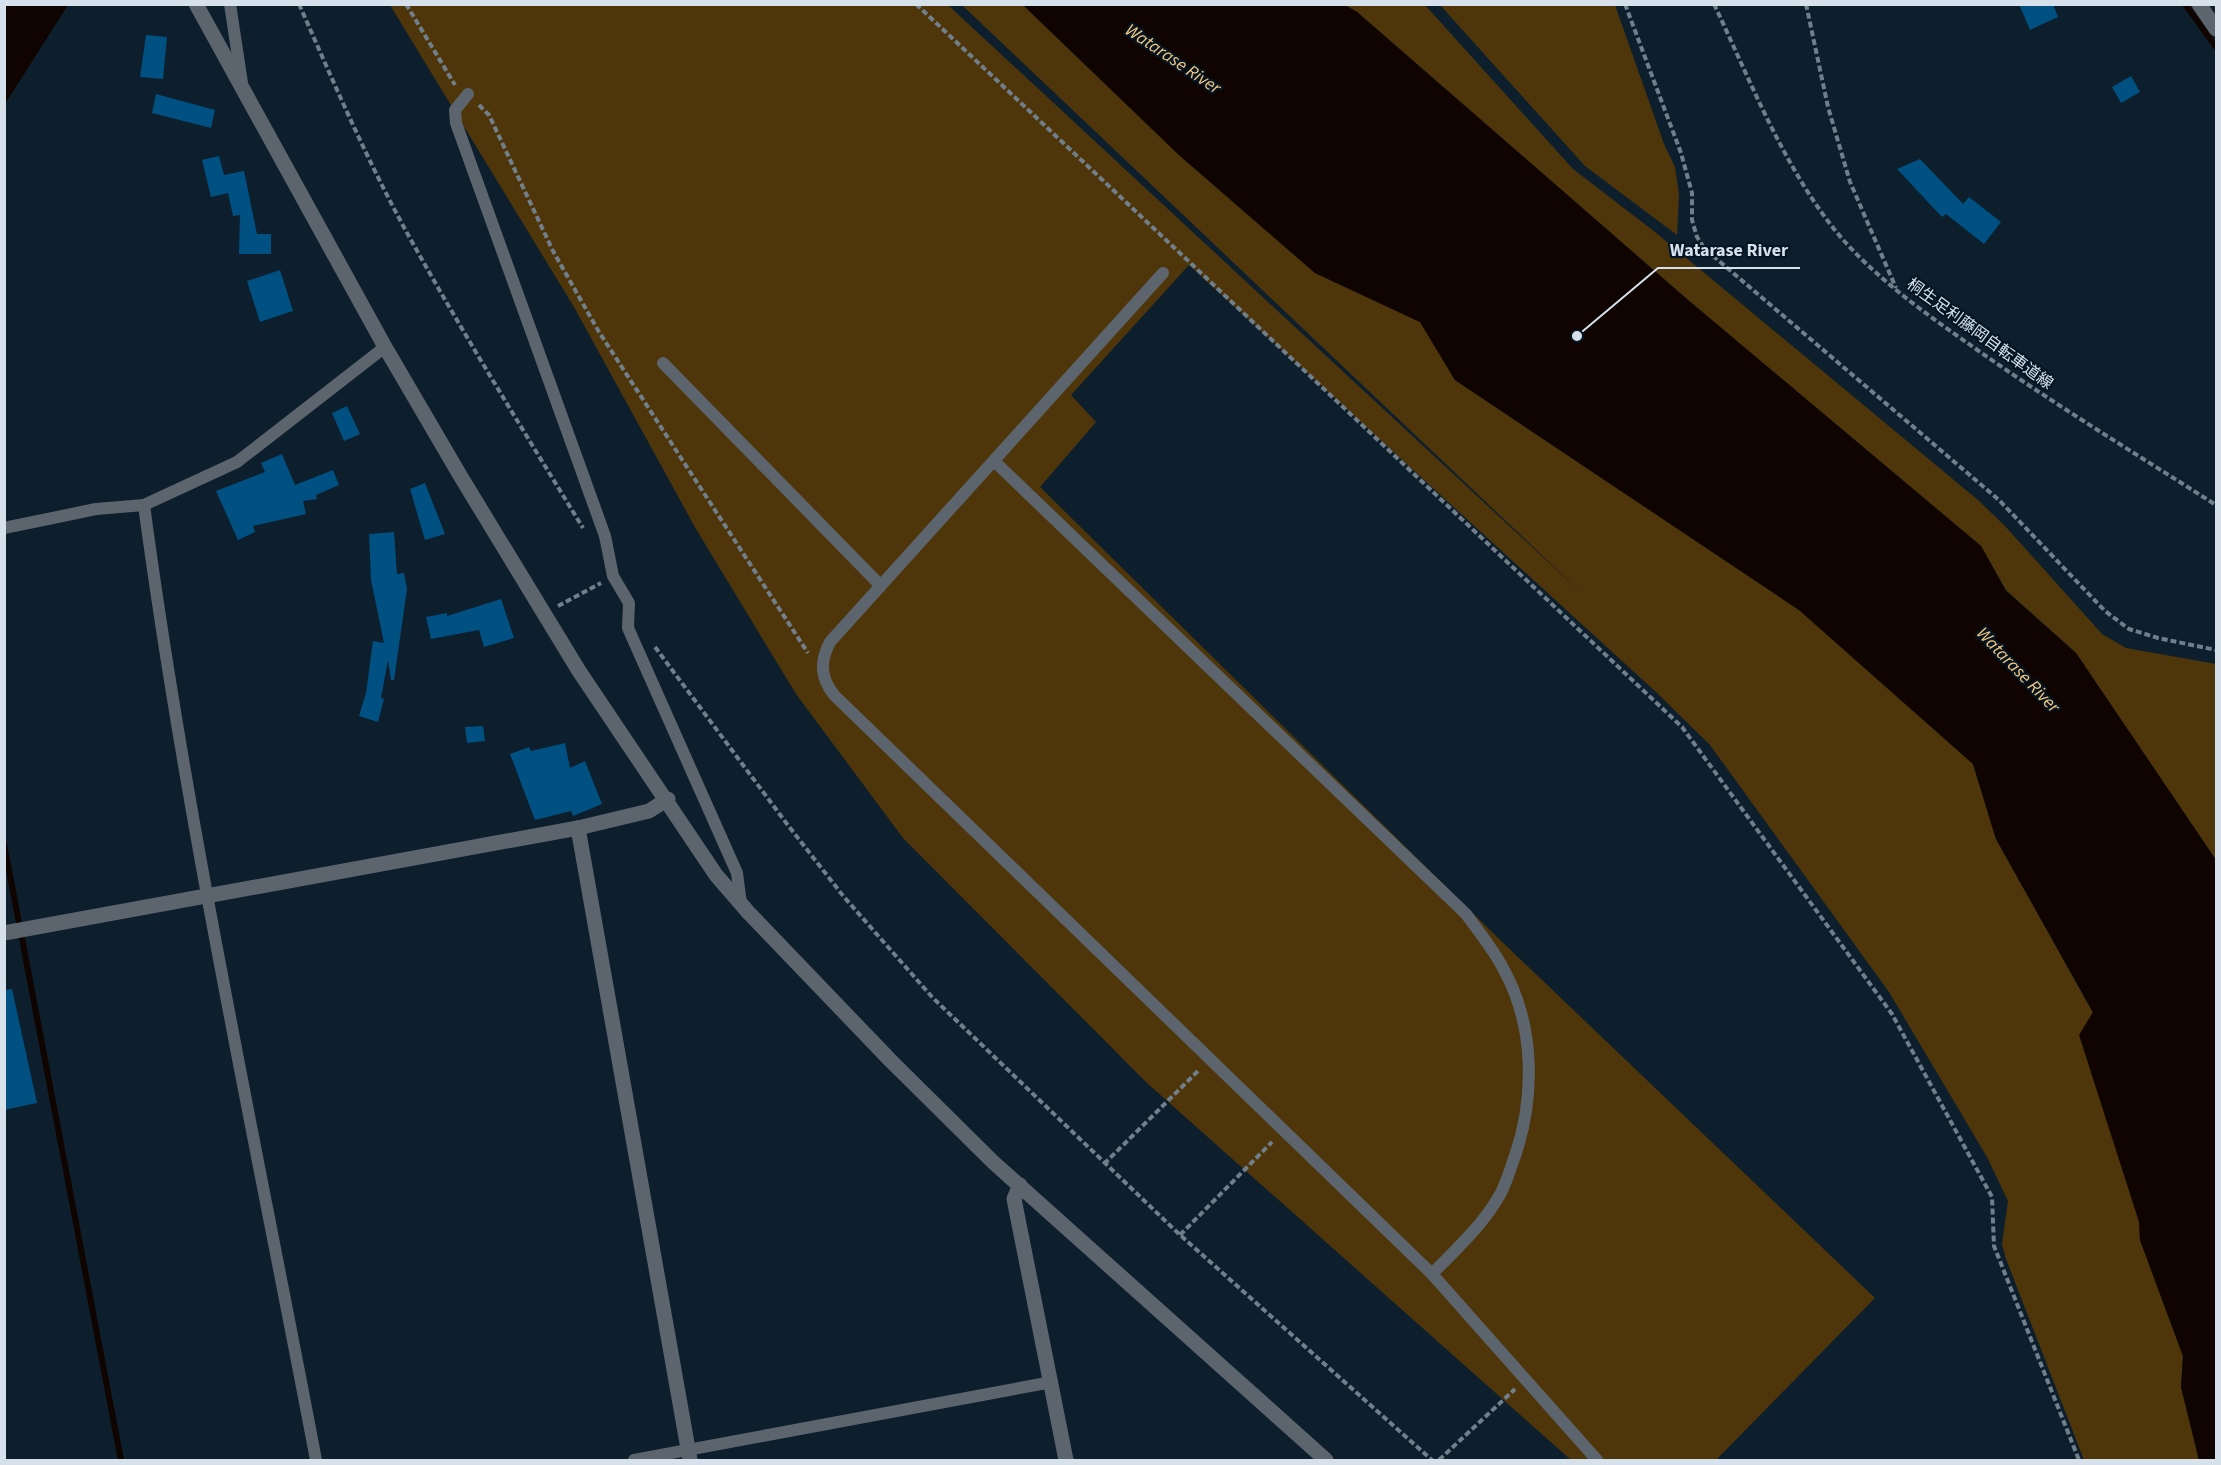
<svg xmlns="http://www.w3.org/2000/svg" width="2221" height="1465" font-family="'Source Sans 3','Noto Sans JP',sans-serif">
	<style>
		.green { fill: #4e360a }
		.water { fill: #0f0400 }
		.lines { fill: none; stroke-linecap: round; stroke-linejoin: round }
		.stream { stroke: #0f0400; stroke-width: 6 }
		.building { fill: #005081 }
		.path { stroke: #707f8b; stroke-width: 4; stroke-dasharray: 6 3; stroke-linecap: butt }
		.service { stroke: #5c656d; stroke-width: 12 }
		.minor { stroke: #5c656d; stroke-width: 15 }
		.labels { text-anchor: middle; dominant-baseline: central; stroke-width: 4.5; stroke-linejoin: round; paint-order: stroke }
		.street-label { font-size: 16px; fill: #d6e1eb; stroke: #051523 }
		.water-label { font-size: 18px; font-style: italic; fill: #f8c97d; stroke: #051523 }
		.leader { fill: none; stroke: #d6e1eb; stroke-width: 2 }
		.callout-dot { fill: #d6e1eb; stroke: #051523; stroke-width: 2 }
		.callout-label { font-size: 18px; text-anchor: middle; font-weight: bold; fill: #d6e1eb; stroke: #051523; stroke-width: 4.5; stroke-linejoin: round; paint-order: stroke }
	</style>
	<rect width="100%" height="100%" fill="#0d1f2d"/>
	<g class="green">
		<polygon points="390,5 948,5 1587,598 962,5 1023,5 1179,155 1315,273 1420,322 1455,380 1799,610 1973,764 1996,839 2093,1013 2139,1222 2140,1240 2183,1356 2181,1387 2199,1460 2084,1460 2006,1259 2002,1244 2008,1201 1987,1157 1889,992 1710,745 1657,693 1189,265 1071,395 1096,422 1040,487 1497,937 1875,1298 1716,1460 1571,1460 1147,1083 903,838 796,694 696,529 574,307"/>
		<polygon points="1345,5 1425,5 1573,169 1655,232 1978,500 2005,526 2102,634 2126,648 2216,664 2216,860 2076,653 2006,590 1981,546 1688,300 1357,12"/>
		<polygon points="1440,5 1615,5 1664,144 1675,167 1679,195 1677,235 1585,166"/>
	</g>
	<g class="water">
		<polygon points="5,4 68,5 5,104 4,5"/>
		<polygon points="1345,5 1357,12 1688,300 1981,546 2006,591 2076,653 2216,860 2216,1460 2199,1460 2181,1387 2183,1356 2140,1240 2139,1222 2079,1035 2093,1012 1996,839 1973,764 1799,610 1455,380 1420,322 1315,273 1179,155 1023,5"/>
	</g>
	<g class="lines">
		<g class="stream">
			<polyline points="2185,4 2216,47"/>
			<polyline points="4,844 121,1460"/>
		</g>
	</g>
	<g class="building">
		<polygon points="2019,4 2053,4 2058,17 2030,30"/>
		<polygon points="146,35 167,37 163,79 140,77"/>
		<polygon points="2131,76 2140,92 2121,103 2112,87"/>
		<polygon points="156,94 215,110 211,128 152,113"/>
		<polygon points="219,156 224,175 244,171 257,234 271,234 271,254 239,254 240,215 233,216 228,193 211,197 202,160"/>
		<polygon points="1920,159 1963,204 1969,197 2001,222 1984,244 1946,214 1942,217 1897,169"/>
		<polygon points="280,270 293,311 260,322 247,281"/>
		<polygon points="347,406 360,434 344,441 332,413"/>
		<polygon points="282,454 295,485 333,470 339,485 316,495 317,499 303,501 306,514 253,526 255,532 238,540 216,491 265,472 261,463"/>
		<polygon points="425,483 445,534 425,540 410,489"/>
		<polygon points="394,532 397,574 404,573 407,589 394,680 391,680 388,660 381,698 384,699 378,722 359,716 366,693 373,641 384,643 371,580 369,534"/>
		<polygon points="501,599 514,638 484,647 479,630 431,639 426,617 447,613 447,616"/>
		<polygon points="483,726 485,741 467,743 465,727"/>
		<polygon points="565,743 570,768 585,761 602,804 573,816 571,811 535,820 510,754 529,747 531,751"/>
		<polygon points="12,989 37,1103 4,1110 4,990"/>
	</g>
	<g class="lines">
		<g class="path">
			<path d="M299,4c34,77 67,154 107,227 56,101 117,199 177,297"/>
			<polyline points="406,4 455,85"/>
			<polyline points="916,4 1682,727 1892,1014 1992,1197 1994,1246 2079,1460"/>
			<polyline points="1625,4 1681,153 1692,193 1692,220 1697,237 1705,249 1999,500 2105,611 2129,629 2158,638 2216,650"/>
			<path d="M1714,4c36,76 68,159 120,225 39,48 92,85 142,120 78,55 160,105 240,156"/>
			<polyline points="1806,4 1828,107 1850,182 1896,288"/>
			<polyline points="479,105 489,115 553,251 599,332 808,653"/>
			<polyline points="558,606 601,583"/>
			<polyline points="655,647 787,824 844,897 933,998 1180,1235 1432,1460"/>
			<polyline points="1104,1164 1199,1070"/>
			<polyline points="1180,1235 1272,1142"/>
			<polyline points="1439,1460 1515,1389"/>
		</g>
		<g class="service">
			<polyline points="230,4 242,83"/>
			<polyline points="468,94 455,110 456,123 605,536 613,576 629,603 628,628 737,873 741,904"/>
			<path d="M1163,273l-333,369c-10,19 -10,35 4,53l598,579 165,186"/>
			<polyline points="663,363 881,586"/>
			<path d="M994,461l472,453c13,18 28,36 38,56 31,57 31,127 11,186 -5,13 -9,30 -17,42 -17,29 -43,52 -66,76"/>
			<path d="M144,505c43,321 112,638 172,955"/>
			<polyline points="4,528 96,509 144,505 237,462 385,347"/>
			<polyline points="634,1460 1052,1382"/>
		</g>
		<g class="minor">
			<polyline points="196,4 385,347 461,477 579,671 716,875 748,912 890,1060 993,1162 1326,1460"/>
			<polyline points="2199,4 2216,29"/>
			<polyline points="578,828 690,1460"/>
			<polyline points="4,933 578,828 649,811 668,799"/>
			<polyline points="1020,1185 1014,1199 1066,1460"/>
		</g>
	</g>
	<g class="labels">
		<g class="street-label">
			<text transform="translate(1980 334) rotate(36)">桐生足利藤岡自転車道線</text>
		</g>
		<g class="water-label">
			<text transform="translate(1173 59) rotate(34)">Watarase River</text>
			<text transform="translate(2018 670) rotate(46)">Watarase River</text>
		</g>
	</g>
	<path class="leader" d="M1577 336L1658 268H1800"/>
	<circle class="callout-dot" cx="1577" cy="336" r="6"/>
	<g class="callout-label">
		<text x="1729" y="256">Watarase River</text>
	</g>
	<rect width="2221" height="1465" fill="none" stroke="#d6e1eb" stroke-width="12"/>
</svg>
